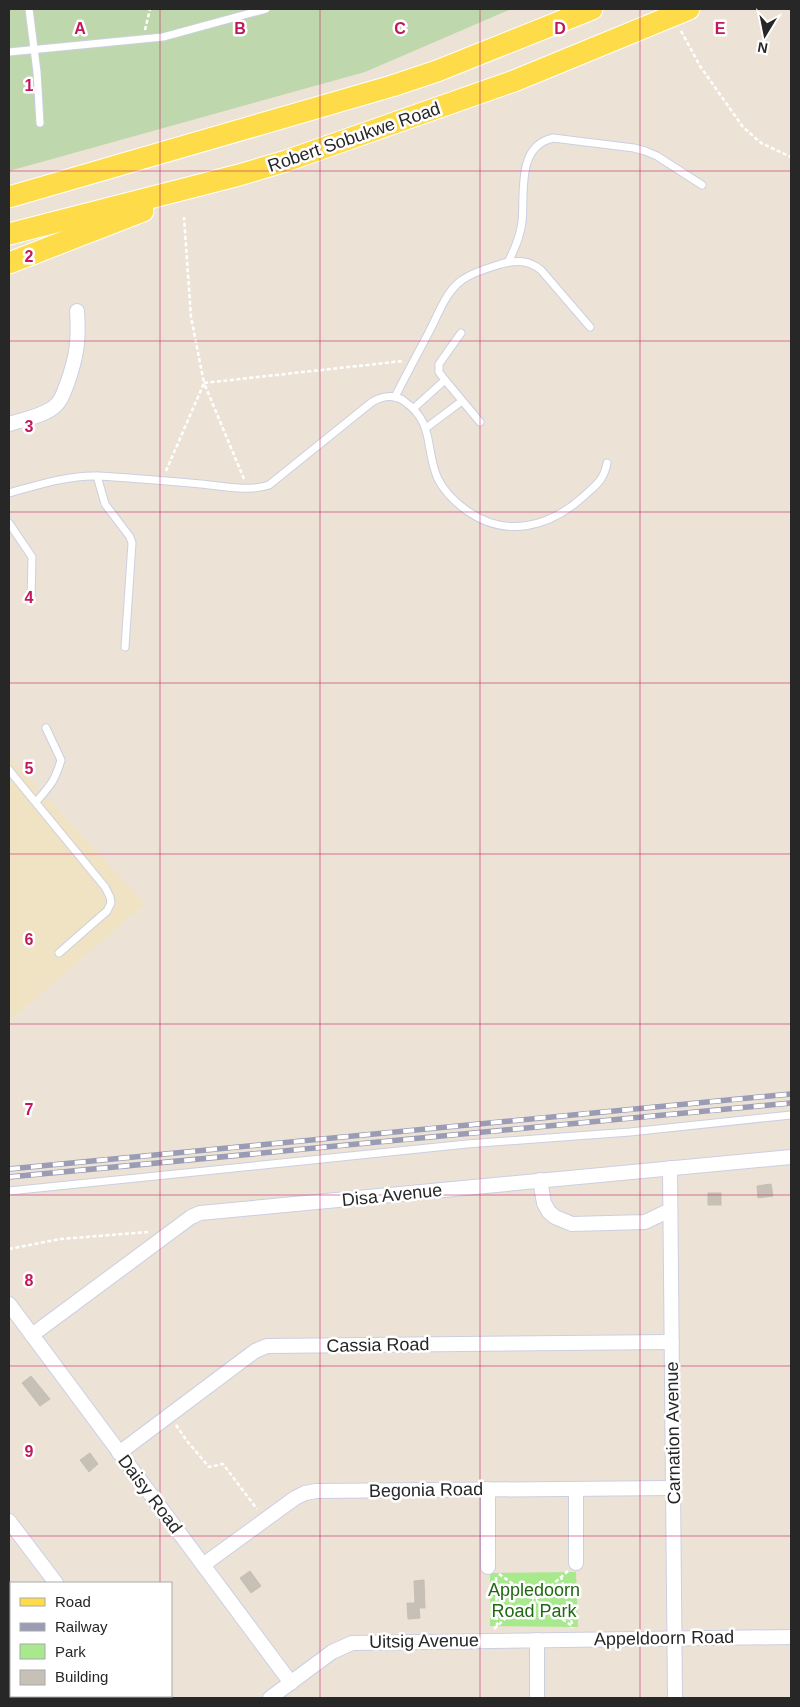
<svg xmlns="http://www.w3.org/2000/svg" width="800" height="1707" font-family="Helvetica,sans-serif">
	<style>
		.education { fill: #f0e3c3 }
		.green { fill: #a7e98c }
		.cemetery { fill: #bfd7ac }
		.building { fill: #c6c0b6; stroke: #c6c0b0 }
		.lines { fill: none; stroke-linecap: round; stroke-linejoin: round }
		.service-casing { stroke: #cbcfe2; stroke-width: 9 }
		.minor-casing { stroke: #cbcfe2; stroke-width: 16 }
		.primary-casing { stroke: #fff; stroke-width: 23 }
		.path { stroke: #fff; stroke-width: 2.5; stroke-dasharray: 4 2.5; stroke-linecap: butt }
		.service { stroke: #fff; stroke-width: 7 }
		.minor { stroke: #fff; stroke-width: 14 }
		.primary { stroke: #fedc49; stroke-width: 21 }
		.rail-casing { stroke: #999cb4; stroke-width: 5.5 }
		.rail { stroke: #fff; stroke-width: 4; stroke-dasharray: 11; stroke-linecap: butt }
		.grid { fill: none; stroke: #c2185b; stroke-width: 1; stroke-opacity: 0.55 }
		.labels { text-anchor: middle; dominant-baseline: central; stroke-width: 5; stroke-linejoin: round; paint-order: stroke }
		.street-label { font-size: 18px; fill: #272727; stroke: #fff }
		.park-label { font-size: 18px; fill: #206912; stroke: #fff }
		.grid-label { font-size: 16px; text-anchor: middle; font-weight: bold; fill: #c2185b; stroke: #fff; stroke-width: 5; stroke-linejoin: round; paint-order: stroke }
	</style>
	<rect width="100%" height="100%" fill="#ece3d6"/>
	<polygon class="education" points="9,757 145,904 9,1021"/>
	<polygon class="green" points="576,1572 578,1627 490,1626 490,1573"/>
	<polygon class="cemetery" points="9,9 511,9 365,72 9,171"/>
	<g class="building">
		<polygon points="771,1184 773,1196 758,1198 757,1186"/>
		<rect x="708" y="1193" width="13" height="12"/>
		<polygon points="31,1376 50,1399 40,1406 22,1383"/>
		<polygon points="90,1453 98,1464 89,1472 80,1460"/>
		<polygon points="250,1571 261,1586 251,1593 240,1578"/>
		<polygon points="424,1580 425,1608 419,1608 420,1618 408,1619 407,1603 415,1603 414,1581"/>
	</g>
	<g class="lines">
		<defs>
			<g id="service">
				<polyline points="29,9 37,72 40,123"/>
				<polyline points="9,52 163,37 266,9"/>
				<path d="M508,262c7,-13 12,-25 14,-40 3,-28 -6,-76 31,-84l81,10 11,3 12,5 45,29"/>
				<polyline points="445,380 480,422"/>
				<path d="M395,397c11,-22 23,-44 34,-65 9,-17 17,-41 33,-52 11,-8 26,-12 39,-16 15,-4 28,-4 40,6l49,57"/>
				<polyline points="414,408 445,380 439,372 439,364 461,333"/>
				<polyline points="426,428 462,401"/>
				<polyline points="97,476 105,504 130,537 132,543 125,647"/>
				<path d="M9,493c29,-8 59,-18 89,-17 35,2 69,5 103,8 22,2 47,8 68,1l103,-83c10,-6 22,-8 32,-1 32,23 20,47 34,78 6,12 17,23 28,31 40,29 84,17 118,-14 12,-11 20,-16 23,-33"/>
				<polyline points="9,523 32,557 31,599"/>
				<polyline points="9,770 105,887 110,897 111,903 107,911 59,953"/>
				<path d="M36,802c14,-16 19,-21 25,-42l-15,-32"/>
				<polyline points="9,1191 467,1144 630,1132 791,1115"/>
			</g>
			<g id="minor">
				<path d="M9,424c13,-4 38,-9 47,-19 6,-5 8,-14 11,-21 10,-28 12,-44 10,-73"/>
				<polyline points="670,1168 675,1698"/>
				<polyline points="540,1180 544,1203 549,1212 555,1217 572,1224 645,1222 670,1210"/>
				<polyline points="9,1304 291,1683"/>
				<polyline points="32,1335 191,1217 200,1213 791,1157"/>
				<polyline points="119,1453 255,1351 267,1346 672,1342"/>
				<polyline points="488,1489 488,1567"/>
				<polyline points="576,1489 576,1563"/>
				<polyline points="9,1521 56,1583"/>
				<polyline points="203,1565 295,1498 305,1493 316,1491 673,1488"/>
				<polyline points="140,1696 142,1698"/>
				<polyline points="24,1698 24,1696"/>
				<polyline points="270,1698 332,1652 352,1643 791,1637"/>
				<polyline points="537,1698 537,1640"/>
			</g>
			<g id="primary">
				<polyline points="9,197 392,86 437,71 592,9"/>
				<polyline points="9,234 239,175 286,161 514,81 689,9"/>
				<polyline points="9,263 143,211"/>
			</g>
		</defs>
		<use href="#service" class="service-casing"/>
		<use href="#minor" class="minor-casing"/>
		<use href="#primary" class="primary-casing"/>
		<g class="path">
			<polyline points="145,30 150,9"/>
			<polyline points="681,31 700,66 743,127 761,143 791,157"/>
			<polyline points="166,471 204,383 191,317 184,217"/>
			<polyline points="244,479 204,383 403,361"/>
			<polyline points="9,1249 60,1239 148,1232"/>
			<polyline points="176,1425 187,1441 209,1467 223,1464 257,1509"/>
			<polyline points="499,1574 572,1626 572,1628"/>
			<polyline points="561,1576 572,1624"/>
			<polyline points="496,1577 497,1626"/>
			<polyline points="494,1629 507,1617 521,1612 568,1571"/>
		</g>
		<use href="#service" class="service"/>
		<use href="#minor" class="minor"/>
		<use href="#primary" class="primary"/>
		<defs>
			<g id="rail">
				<polyline points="9,1169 791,1094"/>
				<polyline points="9,1177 791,1103"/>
			</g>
		</defs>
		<use href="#rail" class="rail-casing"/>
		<use href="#rail" class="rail"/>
	</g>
	<path class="grid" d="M160,9v1574M320,9v1689M480,9v1689M640,9v1689M9,171h782M9,341h782M9,512h782M9,683h782M9,854h782M9,1024h782M9,1195h782M9,1366h782M9,1536h782M160,1696v2"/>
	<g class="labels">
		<g class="street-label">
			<text transform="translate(354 137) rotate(-19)">Robert Sobukwe Road</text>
			<text transform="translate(392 1195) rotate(-6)">Disa Avenue</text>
			<text transform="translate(378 1345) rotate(-1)">Cassia Road</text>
			<text transform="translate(673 1433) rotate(-91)">Carnation Avenue</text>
			<text transform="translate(426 1490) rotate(-1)">Begonia Road</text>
			<text transform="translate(150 1494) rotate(53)">Daisy Road</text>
			<text transform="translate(664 1638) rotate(-1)">Appeldoorn Road</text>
			<text transform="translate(424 1641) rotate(-1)">Uitsig Avenue</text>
		</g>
		<g class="park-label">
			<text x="534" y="1590">Appledoorn<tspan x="534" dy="21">Road Park</tspan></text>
		</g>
	</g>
	<g class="grid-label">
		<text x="80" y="34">A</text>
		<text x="240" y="34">B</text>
		<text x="400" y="34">C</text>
		<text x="560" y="34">D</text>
		<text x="720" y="34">E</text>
		<text x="29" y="91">1</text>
		<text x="29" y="262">2</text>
		<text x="29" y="432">3</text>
		<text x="29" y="603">4</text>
		<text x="29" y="774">5</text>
		<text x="29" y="945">6</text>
		<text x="29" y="1115">7</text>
		<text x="29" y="1286">8</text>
		<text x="29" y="1457">9</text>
	</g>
	<rect width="800" height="1707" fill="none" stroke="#272727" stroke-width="20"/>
	<rect x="10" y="1582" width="162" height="115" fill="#ffffff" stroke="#a9a9a9"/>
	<rect x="20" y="1598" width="25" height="8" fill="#fedc49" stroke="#a9a9a9"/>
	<text x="55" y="1607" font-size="15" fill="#272727">Road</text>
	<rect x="20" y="1623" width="25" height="8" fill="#999cb4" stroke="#a9a9a9"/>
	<text x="55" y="1632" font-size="15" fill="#272727">Railway</text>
	<rect x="20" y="1644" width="25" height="15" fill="#a7e98c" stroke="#a9a9a9"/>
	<text x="55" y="1657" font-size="15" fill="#272727">Park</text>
	<rect x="20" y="1670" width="25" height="15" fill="#c6c0b6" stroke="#a9a9a9"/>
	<text x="55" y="1682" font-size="15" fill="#272727">Building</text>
	<g transform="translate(765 35) rotate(190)" stroke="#ffffff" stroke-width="4" paint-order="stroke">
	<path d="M0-4L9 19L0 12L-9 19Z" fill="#272727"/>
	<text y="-8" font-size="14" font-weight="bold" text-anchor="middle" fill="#272727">N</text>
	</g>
</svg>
